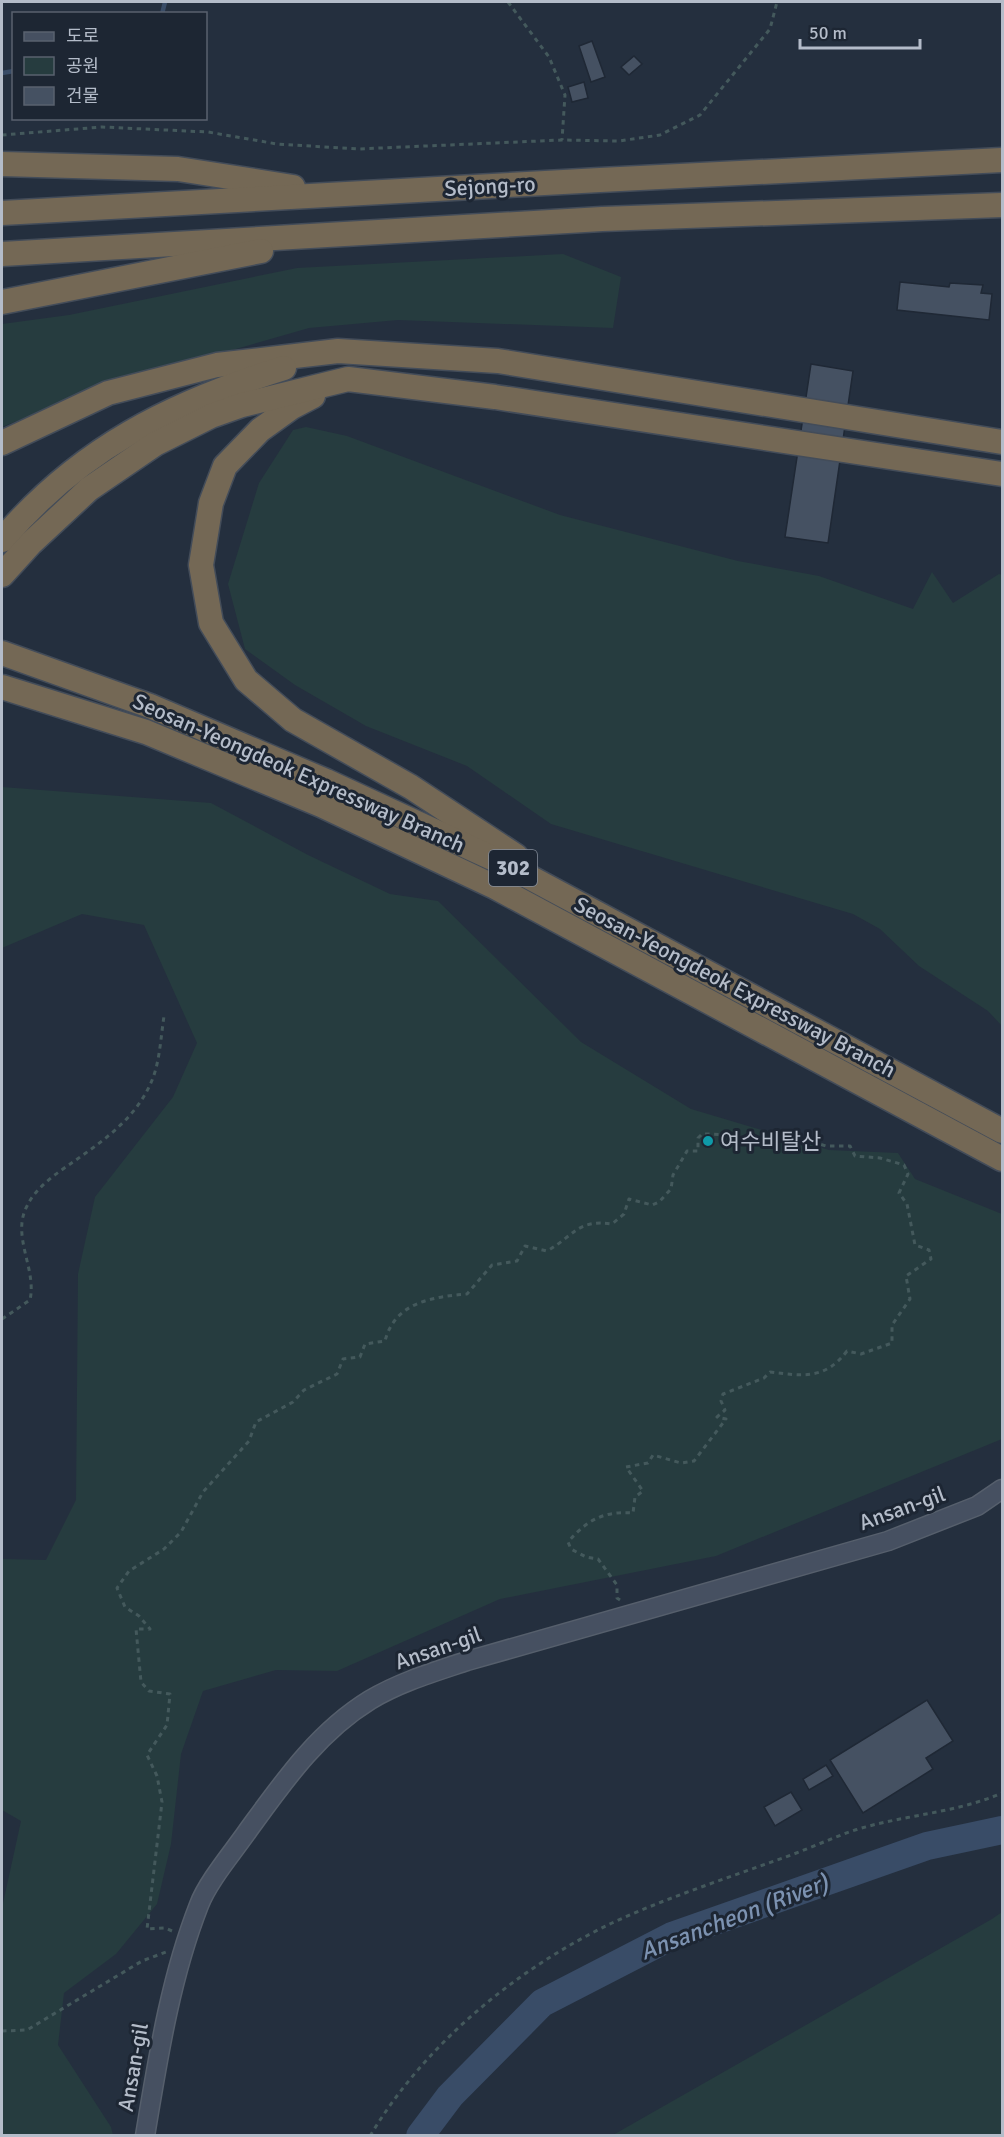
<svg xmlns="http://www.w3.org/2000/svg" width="1004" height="2137" font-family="Signika,'Noto Sans KR',sans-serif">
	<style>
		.green { fill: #263c3f }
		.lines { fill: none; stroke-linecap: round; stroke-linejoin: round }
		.stream { stroke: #394c67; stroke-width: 4.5 }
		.river { stroke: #394c67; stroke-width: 28 }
		.building { fill: #455162; stroke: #1f2835; stroke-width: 1.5 }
		.secondary-casing { stroke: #565f6c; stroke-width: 21 }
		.highway-casing { stroke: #434c59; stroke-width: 27 }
		.path { stroke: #44595c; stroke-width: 3; stroke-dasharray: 4.5 4.5; stroke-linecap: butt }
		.secondary { stroke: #465061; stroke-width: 18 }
		.highway { stroke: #746855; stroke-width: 24 }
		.culture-dot { fill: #0f9aa8; stroke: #1d2633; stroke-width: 2 }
		.labels { text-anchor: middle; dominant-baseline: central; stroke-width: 6; stroke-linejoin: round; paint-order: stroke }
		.shield { fill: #1d2633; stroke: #878f9c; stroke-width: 1.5 }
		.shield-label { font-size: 21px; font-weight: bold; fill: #b4bcc9 }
		.street-label { font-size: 22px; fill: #b4bcc9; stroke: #1d2633 }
		.poi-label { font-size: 22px; fill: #b4bcc9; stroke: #1d2633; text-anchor: start }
		.water-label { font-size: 24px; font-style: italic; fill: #7c92b1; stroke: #1d2633 }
	</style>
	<rect width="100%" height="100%" fill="#242f3e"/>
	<g class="green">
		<polygon points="563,254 621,277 613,328 398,320 309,328 100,388 2,427 2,324 69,315 297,268"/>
		<polygon points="306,427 347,436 560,515 738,561 819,576 913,609 932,572 953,603 999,574 1002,575 1002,1026 988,1011 919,966 880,929 853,914 551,824 467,766 366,726 295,685 245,649 228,584 259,483 293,430"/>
		<polygon points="2,787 211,803 308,855 390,894 438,901 581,1042 691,1109 829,1150 898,1153 915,1179 1002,1214 1002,1439 716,1556 500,1599 337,1671 276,1670 203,1691 181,1754 171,1844 157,1904 116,1954 64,1993 58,2045 111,2127 113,2135 2,2135 2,1908 21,1821 2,1810 2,1559 46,1560 76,1500 78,1274 95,1197 173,1097 197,1043 144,925 82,914 2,948"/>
		<polygon points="1002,1912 1002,2135 613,2135 992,1919"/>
	</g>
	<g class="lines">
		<g class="stream">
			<polyline points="162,14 165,2"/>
			<polyline points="2,73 14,71"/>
		</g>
		<polyline class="river" points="420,2136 450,2096 542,2003 672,1936 927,1846 1002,1830"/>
	</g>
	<g class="building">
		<polygon points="592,41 605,77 591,82 579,46"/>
		<polygon points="634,56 642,64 629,75 621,67"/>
		<polygon points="584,82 588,98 572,102 568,87"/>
		<polygon points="900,282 949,287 950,283 983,285 981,293 992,294 989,320 897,310"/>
		<polygon points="811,364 853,371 828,543 785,537"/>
		<polygon points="927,1700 953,1741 926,1758 933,1769 863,1813 830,1760"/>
		<polygon points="826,1765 833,1776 809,1790 803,1779"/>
		<polygon points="791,1792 802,1810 775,1826 764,1807"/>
	</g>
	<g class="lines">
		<defs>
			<path id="secondary" d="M145,2136c13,-78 25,-157 54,-231 9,-24 35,-54 50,-76 35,-48 69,-97 121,-129 30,-18 64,-28 97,-39l421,-120 89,-35 25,-17"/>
			<g id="highway">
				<polyline points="2,164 178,169 293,187"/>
				<polyline points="2,213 600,180 1002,160"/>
				<polyline points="2,254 602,219 1002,205"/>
				<polyline points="2,302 261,251"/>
				<polyline points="313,396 292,407 260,430 225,466 211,503 201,565 211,623 246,680 293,720 411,787 516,856"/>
				<polyline points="2,443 108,393 217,365 338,351 498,361 1002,442"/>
				<path d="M2,540c77,-91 169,-137 282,-172"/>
				<polyline points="2,575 31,543 89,489 155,444 211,416 242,405 348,379 495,397 1002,474"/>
				<polyline points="2,653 150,706 326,781 503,863 1002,1131"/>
				<polyline points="2,687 146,732 321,805 495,887 1002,1159"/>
			</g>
		</defs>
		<use href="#secondary" class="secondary-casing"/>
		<use href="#highway" class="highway-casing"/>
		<g class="path">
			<polyline points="508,2 549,57 565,95 562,140"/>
			<polyline points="2,135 102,127 208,132 277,144 358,149 562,140 619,141 660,135 700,115 770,29 777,2"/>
			<path d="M2,1319l28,-19c7,-31 -19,-64 -3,-94 9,-19 30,-33 46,-44 33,-23 67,-47 81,-87 6,-18 7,-39 10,-59"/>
			<path d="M172,1931l-7,-3 -18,1 15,-127 -5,-26 -10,-21 20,-30 3,-31 -21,-3 -8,-9 -5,-53h14l-11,-13 -14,-9 -8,-19 12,-17 35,-22 17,-17 22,-40 46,-51 7,-19 37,-20 11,-12 33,-16 6,-15 17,-2 5,-13 20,-3c10,-39 47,-44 82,-47l25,-29 25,-4 8,-15 22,5c27,-15 30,-32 65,-27l12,-10 5,-15 23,6 7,-3 12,-13 2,-14 14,-24h11v-13l4,-4c13,0 39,1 50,8l14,-3 12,6 8,-11 40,12h24l5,10 25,2 24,7 4,9 -9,19 8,11 8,41 14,5 2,9 -25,17 4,23 -18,26v18l-31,11 -14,-3c-22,29 -44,25 -77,21l-6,6 -41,16 -2,7 4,9 -8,7 9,2 -32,42 -13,2 -28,-8 -5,8 -22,4 17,24 -8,6 -2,16c-29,-2 -45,6 -65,29l3,7 15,8 12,2 19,26v13l3,2"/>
			<polyline points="2,2031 27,2030 142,1961 166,1952"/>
			<path d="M370,2136c55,-92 146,-167 242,-213 54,-25 110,-43 165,-63 24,-8 48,-19 72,-28 50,-17 105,-18 153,-39"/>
		</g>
		<use href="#secondary" class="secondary"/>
		<use href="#highway" class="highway"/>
	</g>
	<circle class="culture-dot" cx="708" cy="1141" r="6"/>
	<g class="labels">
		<rect class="shield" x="489" y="850" width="48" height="36" rx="4.5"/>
		<g class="shield-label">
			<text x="513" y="868">302</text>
		</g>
		<g class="street-label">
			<text transform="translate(490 186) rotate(-3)">Sejong-ro</text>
			<text transform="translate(299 773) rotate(24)">Seosan-Yeongdeok Expressway Branch</text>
			<text transform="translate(735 987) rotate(28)">Seosan-Yeongdeok Expressway Branch</text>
			<text transform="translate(902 1508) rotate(-20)">Ansan-gil</text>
			<text transform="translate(438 1648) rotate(-19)">Ansan-gil</text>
			<text transform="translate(133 2067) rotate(-80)">Ansan-gil</text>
		</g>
		<g class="poi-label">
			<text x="720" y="1141">여수비탈산</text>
		</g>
		<g class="water-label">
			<text transform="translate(734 1917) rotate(-21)">Ansancheon (River)</text>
		</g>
	</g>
	<rect width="1004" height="2137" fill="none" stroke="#b4bcc9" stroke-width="6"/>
	<rect x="12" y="12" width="195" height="108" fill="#1d2633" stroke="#59626f" stroke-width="1.5"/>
	<rect x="24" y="32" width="30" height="9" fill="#465061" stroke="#59626f" stroke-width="1.5"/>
	<text x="66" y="42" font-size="18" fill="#b4bcc9">도로</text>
	<rect x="24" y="57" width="30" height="18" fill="#263c3f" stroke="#59626f" stroke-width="1.5"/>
	<text x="66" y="72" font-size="18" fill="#b4bcc9">공원</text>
	<rect x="24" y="87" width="30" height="18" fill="#455162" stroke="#59626f" stroke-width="1.5"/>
	<text x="66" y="102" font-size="18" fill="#b4bcc9">건물</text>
	<path d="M800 39v9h120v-9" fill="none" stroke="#b4bcc9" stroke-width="3"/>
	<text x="809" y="39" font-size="18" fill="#b4bcc9" stroke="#1d2633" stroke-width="4.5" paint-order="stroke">50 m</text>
</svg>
